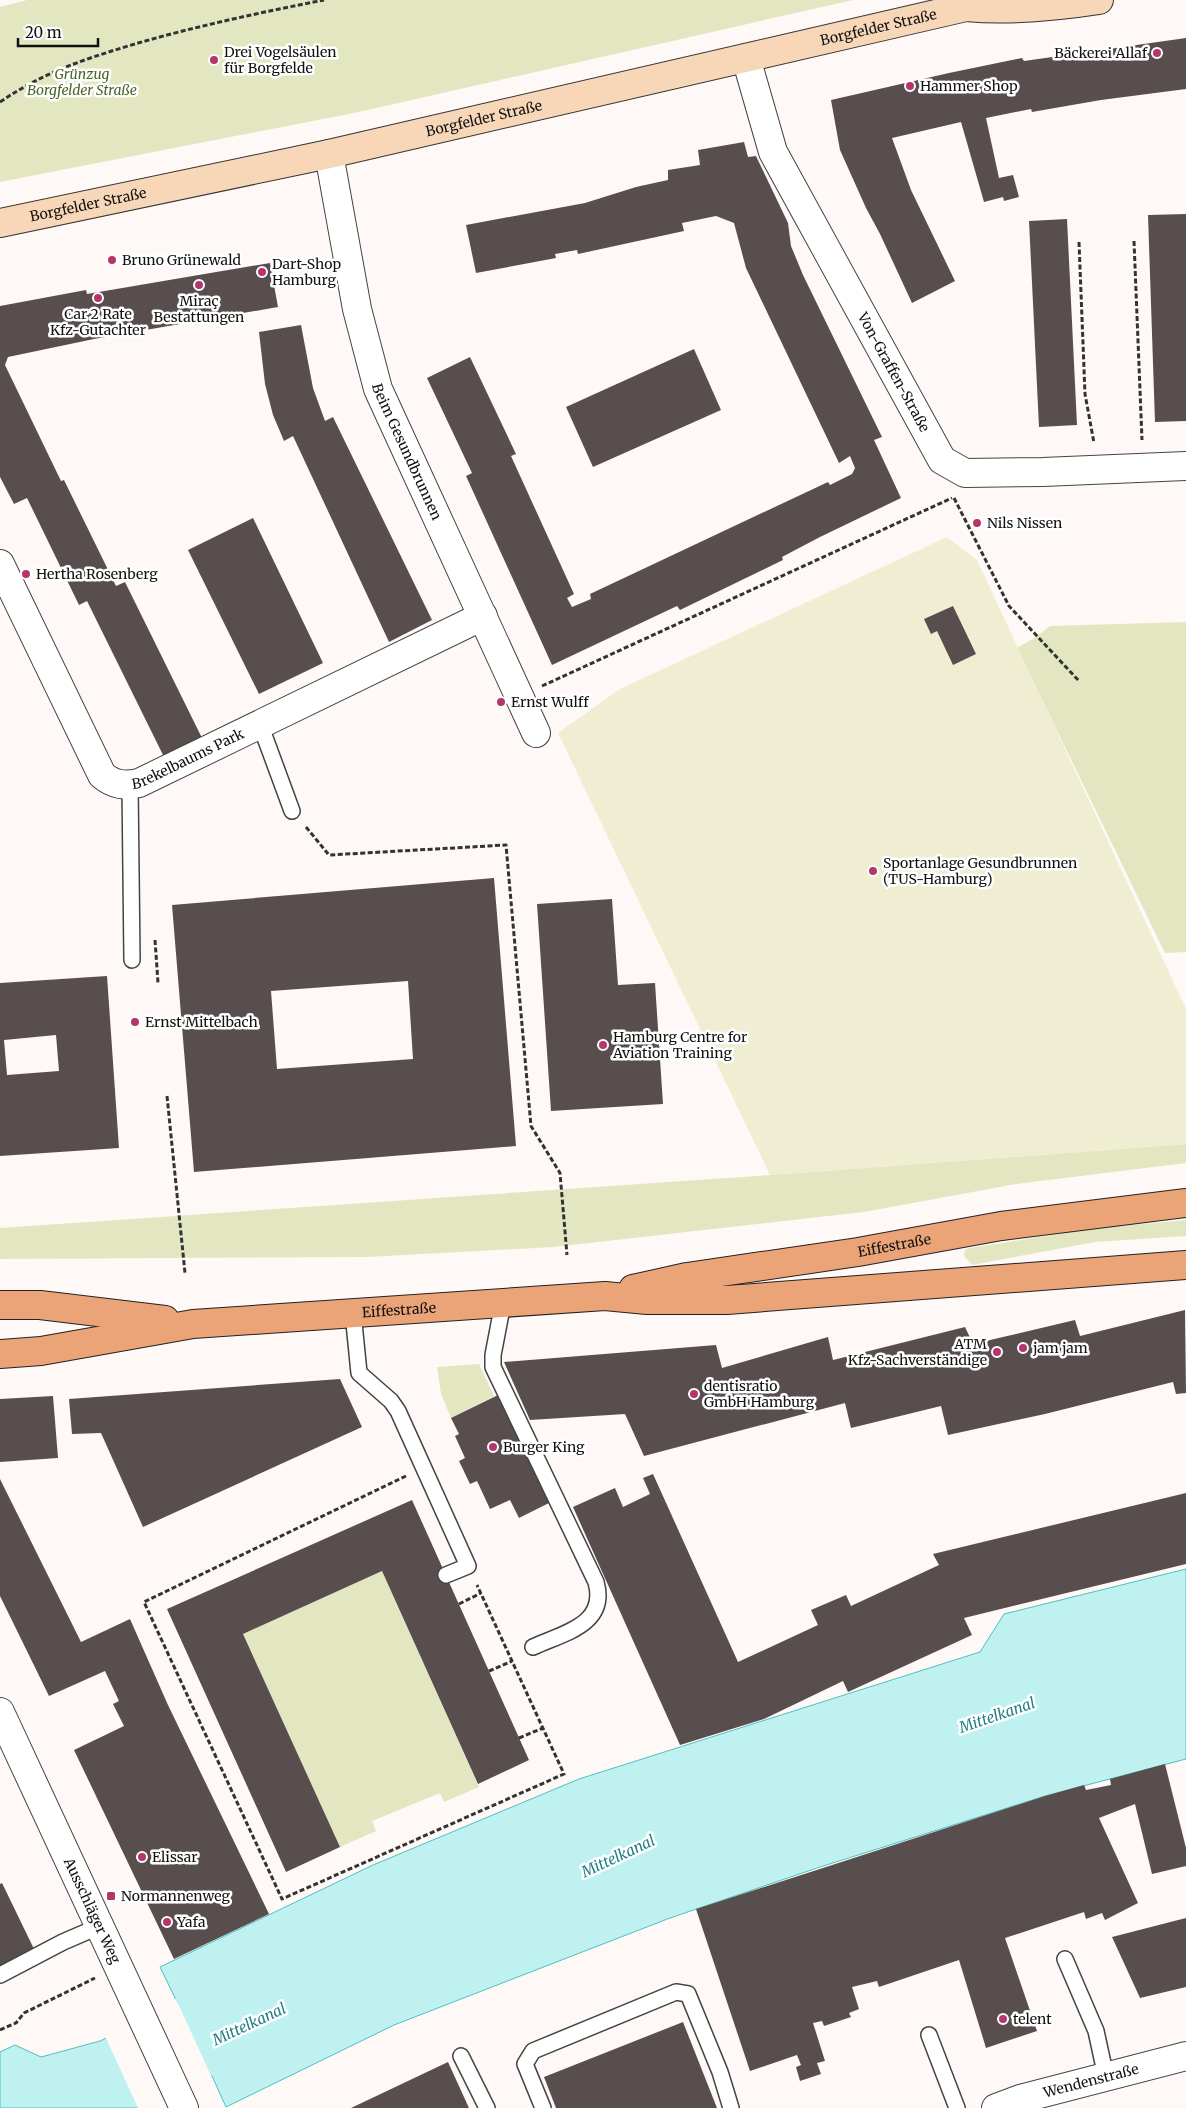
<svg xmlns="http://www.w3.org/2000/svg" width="1186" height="2108" font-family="Merriweather,serif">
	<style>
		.green { fill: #e3e7c1 }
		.pitch { fill: #efedd2 }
		.water { fill: #bff1f0; stroke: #4dc0c1 }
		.pier { fill: #fef9f6 }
		.building { fill: #594e4e; fill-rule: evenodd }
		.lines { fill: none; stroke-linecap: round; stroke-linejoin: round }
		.service-casing { stroke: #444; stroke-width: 18 }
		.minor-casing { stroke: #444; stroke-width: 30 }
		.tertiary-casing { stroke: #444; stroke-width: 30 }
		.secondary-casing { stroke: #333; stroke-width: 30 }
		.primary-casing { stroke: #222; stroke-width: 30 }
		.path { stroke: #333; stroke-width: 3; stroke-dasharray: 5 2.5; stroke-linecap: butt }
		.service { stroke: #fff; stroke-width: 15 }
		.minor { stroke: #fff; stroke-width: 28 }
		.tertiary { stroke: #fff; stroke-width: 28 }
		.secondary { stroke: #f7d7b7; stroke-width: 28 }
		.primary { stroke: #eba378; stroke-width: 28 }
		.poi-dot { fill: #b5356d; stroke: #fff; stroke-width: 2 }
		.labels { text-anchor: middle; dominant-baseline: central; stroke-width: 5; stroke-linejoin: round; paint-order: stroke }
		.street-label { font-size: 14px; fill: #111; stroke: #fff }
		.poi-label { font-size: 14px; fill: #111; stroke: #fff; text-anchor: start }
		.park-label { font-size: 14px; font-style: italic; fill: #4b6426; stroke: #fff }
		.water-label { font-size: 15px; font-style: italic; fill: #228084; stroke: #fff }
	</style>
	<rect width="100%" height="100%" fill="#fef9f6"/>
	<g class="green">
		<polygon points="27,0 853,0 354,113 0,182 0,7"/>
		<polygon points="1186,622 1186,952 1165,953 1017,648 1036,637 1050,626"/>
		<polygon points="1186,1144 1186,1163 1016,1184 864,1212 554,1247 367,1257 0,1259 0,1228 770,1175"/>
		<polygon points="1186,1220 1186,1236 1095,1242 972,1265 964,1256 965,1250 970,1248 1097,1228"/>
		<polygon points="479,1364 494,1396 451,1418 441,1394 437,1367"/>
		<polygon points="382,1571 479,1787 444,1802 440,1793 372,1821 376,1831 340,1847 243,1634"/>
	</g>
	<polygon class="pitch" points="947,537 977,560 1186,1009 1186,1144 770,1175 558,733 620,689"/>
	<polygon class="water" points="1186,1569 1186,1759 1045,1796 820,1867 670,1918 394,2025 226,2107 212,2076 142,2108 0,2108 0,2052 15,2045 41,2057 100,2041 178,2004 160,1967 373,1865 579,1779 980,1652 1004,1614"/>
	<polygon class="pier" points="176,1999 212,2078 148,2108 138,2108 105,2036 175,2003 173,2000"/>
	<g class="building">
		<polygon points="1186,38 1186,89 1101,100 1032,112 1031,109 986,118 999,178 1013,175 1019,197 1004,201 1003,197 984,202 961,122 892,138 911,190 955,281 912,303 880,234 866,208 840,150 831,100 949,73 1022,58 1024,61"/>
		<polygon points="744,142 748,157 756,156 788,223 791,246 803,275 882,437 874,440 901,498 820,537 782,557 783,560 680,610 677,606 552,665 466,476 472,473 427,378 470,357 516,454 511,456 574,594 567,598 572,607 591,599 590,594 828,482 830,485 852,474 855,468 850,456 839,463 746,268 734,223 716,216 682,223 684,231 578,254 577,250 555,254 556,258 476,273 466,225 585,203 636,187 668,180 668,170 700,165 698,150"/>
		<polygon points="1186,214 1186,421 1155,422 1148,215"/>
		<polygon points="1067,219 1077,425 1039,427 1029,221"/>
		<polygon points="270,263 278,307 94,339 8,357 5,365 61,481 64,480 116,586 125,582 202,738 164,757 87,601 79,605 27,498 14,504 0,477 0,306 86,290 87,294"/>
		<polygon points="301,325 313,388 325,421 333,417 432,620 389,642 293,436 284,441 273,415 265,384 259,332"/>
		<polygon points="694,349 721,410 593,467 566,407"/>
		<polygon points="253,518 323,663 259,694 188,550"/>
		<polygon points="953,606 976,654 953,665 937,631 931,634 924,619"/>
		<path d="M494,878l22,268 -322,26 -22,-267zM408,981l5,78 -136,10 -6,-78z"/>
		<polygon points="612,899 618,985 655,983 663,1104 551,1111 537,904"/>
		<path d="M107,976l12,172 -119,8v-173zM56,1035l3,36 -52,4 -3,-35z"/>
		<polygon points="1185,1310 1186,1393 1176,1394 1173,1382 1045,1414 948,1435 941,1406 851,1428 845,1403 644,1456 625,1414 530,1420 504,1362 716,1345 722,1368 828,1337 833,1360 965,1327 973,1344 1075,1320 1080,1336"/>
		<polygon points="340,1379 362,1427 143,1527 101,1433 72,1434 69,1399"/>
		<polygon points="498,1395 551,1502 519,1518 510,1500 490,1509 477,1481 470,1484 459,1461 465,1458 455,1436 459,1434 451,1418"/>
		<polygon points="53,1396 58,1458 0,1462 0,1399"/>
		<polygon points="653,1474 738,1662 818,1625 811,1610 846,1595 851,1606 939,1565 933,1554 1186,1493 1186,1564 964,1618 972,1635 848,1692 843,1681 764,1719 680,1745 573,1507 615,1488 623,1507 650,1494 643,1478"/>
		<polygon points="0,1479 81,1642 130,1619 168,1705 269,1914 174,1959 74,1750 124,1726 113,1704 119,1701 105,1671 49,1696 0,1596"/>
		<polygon points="412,1500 529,1760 478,1784 382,1571 243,1634 340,1847 286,1872 167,1609"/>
		<polygon points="1165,1764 1186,1848 1186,1866 1152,1874 1135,1804 1099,1818 1138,1903 1105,1920 1102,1913 1086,1919 1084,1912 1005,1938 1037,2031 986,2048 959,1960 879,1987 877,1981 852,1987 859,2009 849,2013 851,2017 824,2026 822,2021 813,2023 825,2061 817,2063 821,2074 800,2081 796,2067 801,2065 797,2055 750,2071 696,1909 1045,1796 1084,1785 1086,1790 1111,1785 1110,1779"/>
		<polygon points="2,1883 34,1949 0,1966 0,1884"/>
		<polygon points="1186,1918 1186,1987 1140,1998 1112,1937"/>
		<polygon points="683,2022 717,2108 556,2108 544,2077"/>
		<polygon points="448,2062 469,2108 351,2108"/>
	</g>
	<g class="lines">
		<defs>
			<g id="service">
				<polyline points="260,724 292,811"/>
				<polyline points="130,785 132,960"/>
				<path d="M503,1303l-10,52v12l103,215c12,43 -33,51 -63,65"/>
				<polyline points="353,1313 359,1373 391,1401 398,1411 468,1566 446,1575"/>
				<polyline points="1065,1959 1096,2031 1106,2077"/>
				<polyline points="0,1975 63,1942 100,1926"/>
				<polyline points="929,2035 957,2108"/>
				<polyline points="461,2056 487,2108"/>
				<polyline points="543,2108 525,2064 533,2051 676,1992 688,1994 720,2072 731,2108"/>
			</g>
			<g id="minor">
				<path id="s1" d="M746,58l27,94 169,308 23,13 78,-1 143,-6"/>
				<path id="s2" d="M329,154l28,155 21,80 158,344"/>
				<path id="s3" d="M0,564l102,211c12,10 22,11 37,8l344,-167"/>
			</g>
			<g id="tertiary">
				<path id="s4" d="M0,1712l184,396"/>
				<path id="s5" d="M996,2108l24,-9 166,-43"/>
			</g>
			<g id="secondary">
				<path d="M966,7c45,4 88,0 133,-7"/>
				<path id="s6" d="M0,223l329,-69 637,-147 16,-7"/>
			</g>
			<g id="primary">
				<path id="s7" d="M633,1289l54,-12 171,-25 143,-26 185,-23"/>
				<polyline points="0,1305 40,1305 165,1320"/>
				<path id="s8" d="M0,1354l41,-3 152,-27 412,-28 42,4h80l459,-35"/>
			</g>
		</defs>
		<use href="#service" class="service-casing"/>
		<use href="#minor" class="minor-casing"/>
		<use href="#tertiary" class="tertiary-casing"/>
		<use href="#secondary" class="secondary-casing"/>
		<use href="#primary" class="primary-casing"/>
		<g class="path">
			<path d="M0,102c43,-29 79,-41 128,-56 64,-19 130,-33 196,-46"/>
			<polyline points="1134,241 1142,440"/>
			<polyline points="1079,242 1085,394 1094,443"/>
			<polyline points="954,498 1009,606 1079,681"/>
			<polyline points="542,686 952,498"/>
			<polyline points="306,827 329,855 506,845 531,1126 560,1173 567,1255"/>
			<polyline points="155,940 158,983"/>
			<polyline points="167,1096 185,1273"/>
			<polyline points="406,1476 144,1602 282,1899 564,1774 477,1585"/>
			<polyline points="459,1604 481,1593"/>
			<polyline points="489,1671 512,1661"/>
			<polyline points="519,1738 543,1728"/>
			<polyline points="0,2030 16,2023 24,2013 95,1978"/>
		</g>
		<use href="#service" class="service"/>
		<use href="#minor" class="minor"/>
		<use href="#tertiary" class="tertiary"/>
		<use href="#secondary" class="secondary"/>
		<use href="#primary" class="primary"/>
	</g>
	<g class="poi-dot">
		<circle cx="1157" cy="53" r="5"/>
		<circle cx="214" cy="60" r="5"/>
		<circle cx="910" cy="86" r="5"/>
		<circle cx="112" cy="260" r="5"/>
		<circle cx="262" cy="272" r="5"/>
		<circle cx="199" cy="285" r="5"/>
		<circle cx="98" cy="298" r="5"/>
		<circle cx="977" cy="523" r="5"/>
		<circle cx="26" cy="574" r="5"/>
		<circle cx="501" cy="702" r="5"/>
		<circle cx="873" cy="871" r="5"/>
		<circle cx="135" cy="1022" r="5"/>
		<circle cx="603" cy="1045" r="5"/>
		<circle cx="1023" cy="1348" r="5"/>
		<circle cx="997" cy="1352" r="5"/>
		<circle cx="694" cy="1394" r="5"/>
		<circle cx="493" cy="1447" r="5"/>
		<circle cx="142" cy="1857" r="5"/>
		<rect x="106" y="1891" width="10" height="10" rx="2.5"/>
		<circle cx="167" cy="1922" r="5"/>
		<circle cx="1003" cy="2019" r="5"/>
	</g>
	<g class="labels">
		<g class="street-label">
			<text stroke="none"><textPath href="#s6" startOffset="900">Borgfelder Straße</textPath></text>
			<text stroke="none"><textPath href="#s6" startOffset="495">Borgfelder Straße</textPath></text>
			<text stroke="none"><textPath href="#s6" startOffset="90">Borgfelder Straße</textPath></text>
			<text stroke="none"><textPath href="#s1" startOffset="349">Von-Graffen-Straße</textPath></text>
			<text stroke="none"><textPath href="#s2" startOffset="309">Beim Gesundbrunnen</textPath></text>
			<text stroke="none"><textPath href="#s3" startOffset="328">Brekelbaums Park</textPath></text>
			<text stroke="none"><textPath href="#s7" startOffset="265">Eiffestraße</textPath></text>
			<text stroke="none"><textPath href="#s8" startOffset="402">Eiffestraße</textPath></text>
			<text stroke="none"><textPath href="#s4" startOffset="219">Ausschläger Weg</textPath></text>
			<text stroke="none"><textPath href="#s5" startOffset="99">Wendenstraße</textPath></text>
		</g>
		<g class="poi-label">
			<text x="224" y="52">Drei Vogelsäulen<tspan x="224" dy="16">für Borgfelde</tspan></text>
			<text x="1147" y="53" text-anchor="end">Bäckerei Allaf</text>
			<text x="920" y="86">Hammer Shop</text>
			<text x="122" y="260">Bruno Grünewald</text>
			<text x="272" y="264">Dart-Shop<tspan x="272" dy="16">Hamburg</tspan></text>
			<text x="199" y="301" text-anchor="middle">Miraç<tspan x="199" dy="16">Bestattungen</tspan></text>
			<text x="98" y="314" text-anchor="middle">Car 2 Rate<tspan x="98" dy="16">Kfz-Gutachter</tspan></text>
			<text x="987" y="523">Nils Nissen</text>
			<text x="36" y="574">Hertha Rosenberg</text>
			<text x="511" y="702">Ernst Wulff</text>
			<text x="883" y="863">Sportanlage Gesundbrunnen<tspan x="883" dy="16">(TUS-Hamburg)</tspan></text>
			<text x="145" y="1022">Ernst Mittelbach</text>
			<text x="613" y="1037">Hamburg Centre for<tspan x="613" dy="16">Aviation Training</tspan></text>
			<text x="987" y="1344" text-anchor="end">ATM<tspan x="987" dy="16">Kfz-Sachverständige</tspan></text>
			<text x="1033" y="1348">jam jam</text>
			<text x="704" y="1386">dentisratio<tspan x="704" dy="16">GmbH Hamburg</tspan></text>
			<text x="503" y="1447">Burger King</text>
			<text x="152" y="1857">Elissar</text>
			<text x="121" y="1896">Normannenweg</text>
			<text x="177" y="1922">Yafa</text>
			<text x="1013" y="2019">telent</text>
		</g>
		<g class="park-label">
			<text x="82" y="74">Grünzug<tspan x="82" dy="16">Borgfelder Straße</tspan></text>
		</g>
		<g class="water-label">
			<text transform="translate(997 1715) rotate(-19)">Mittelkanal</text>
			<text transform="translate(618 1856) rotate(-25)">Mittelkanal</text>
			<text transform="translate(249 2024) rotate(-25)">Mittelkanal</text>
		</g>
	</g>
	<path d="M18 38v8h80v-8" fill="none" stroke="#111111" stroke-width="2.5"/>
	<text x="25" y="38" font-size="15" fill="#111111" stroke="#ffffff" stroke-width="4" paint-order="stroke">20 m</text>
</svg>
